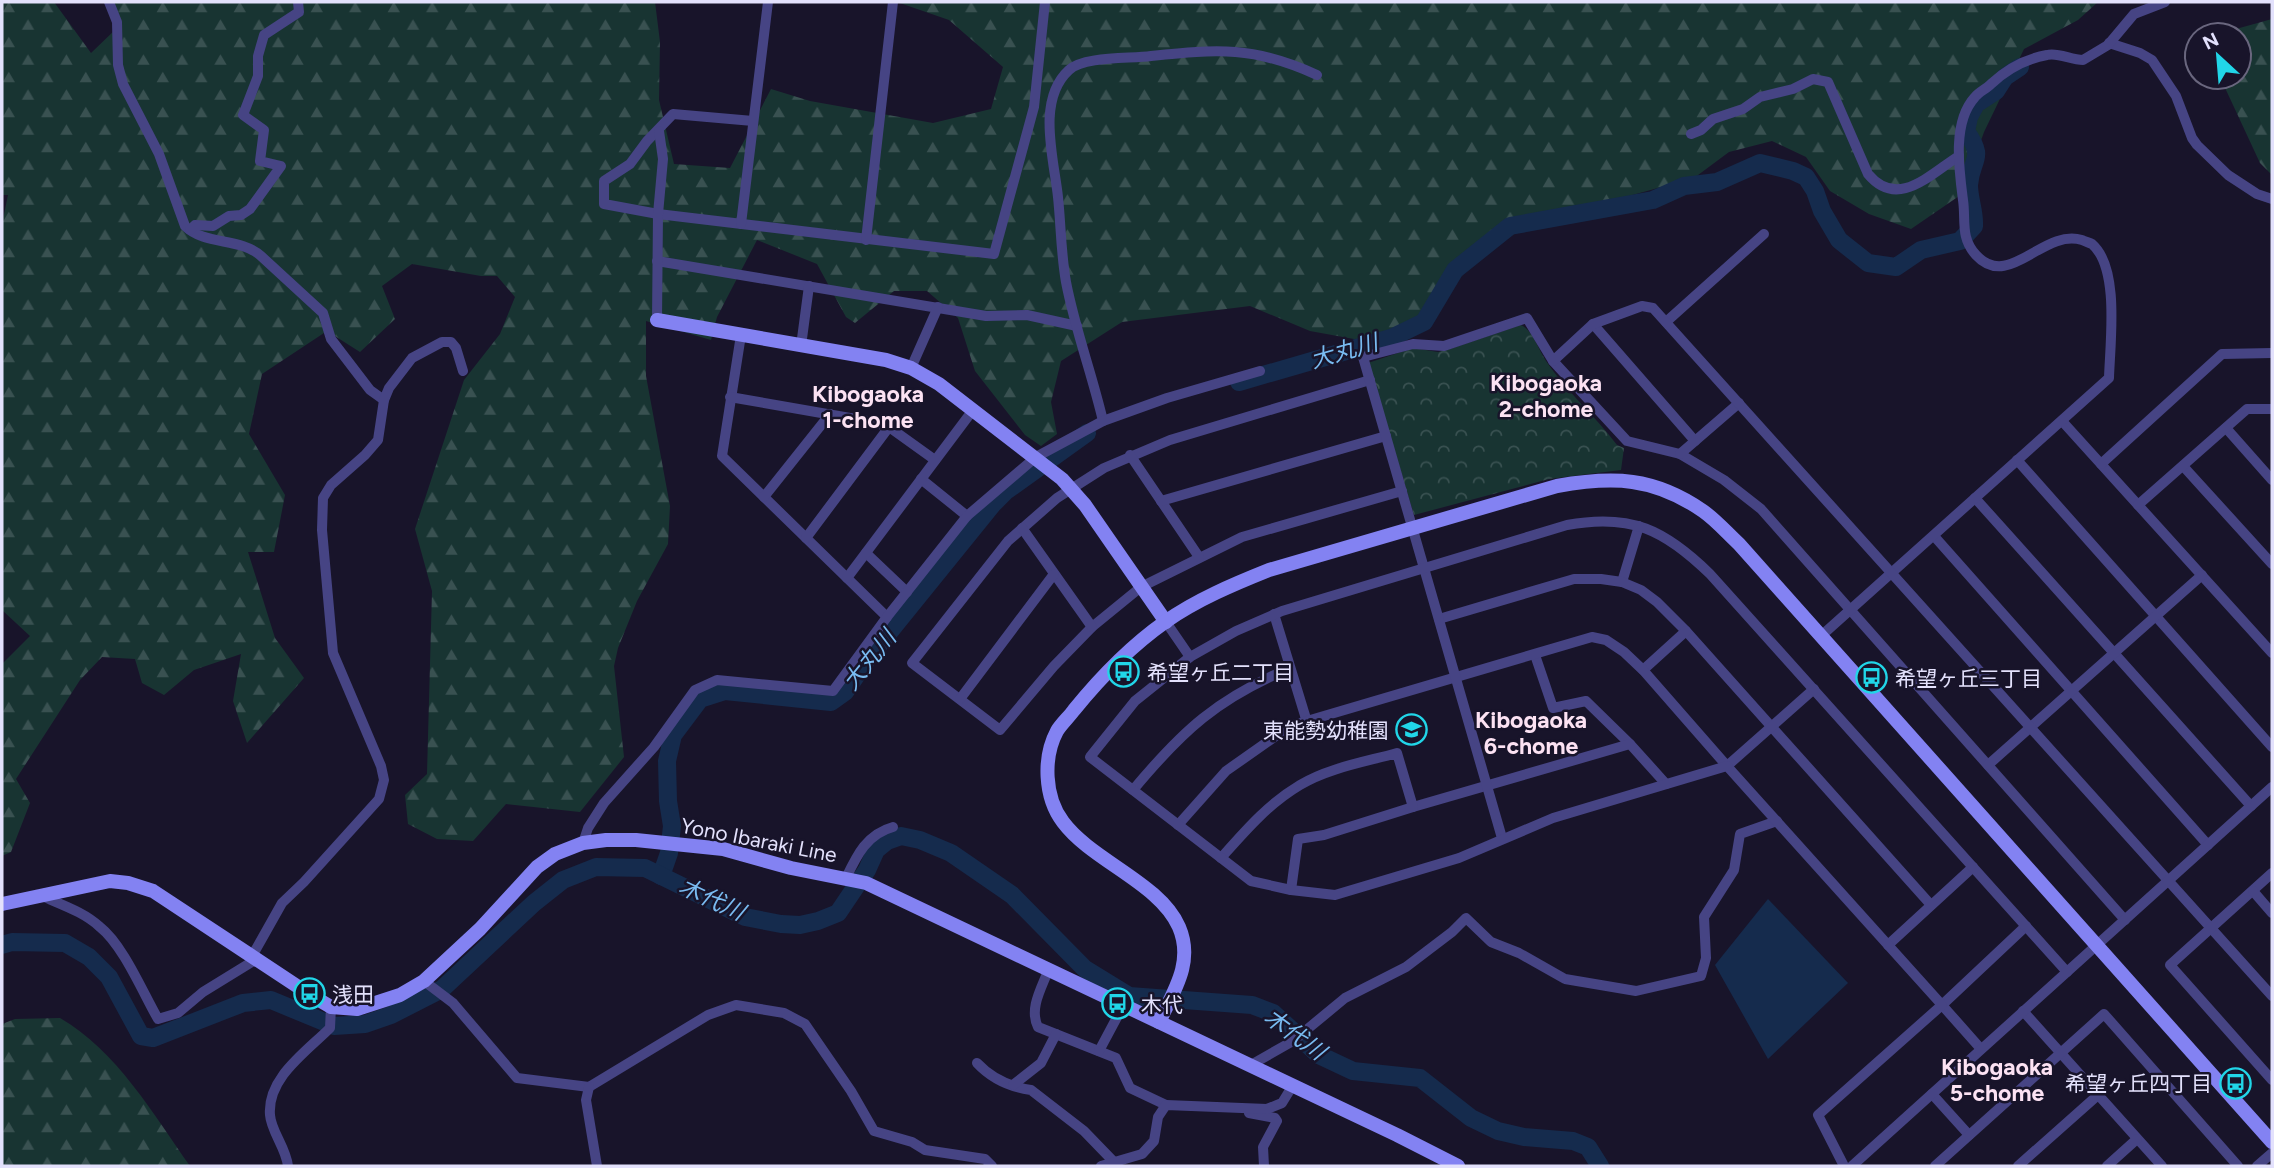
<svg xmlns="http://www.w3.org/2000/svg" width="2274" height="1168" font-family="Figtree,'Noto Sans JP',sans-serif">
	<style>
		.forest { fill: url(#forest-firs) }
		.park { fill: url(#park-crowns) }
		.water { fill: #152b4d }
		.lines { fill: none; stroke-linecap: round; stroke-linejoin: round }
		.river { stroke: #152b4d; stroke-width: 18 }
		.street { stroke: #464484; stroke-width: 10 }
		.secondary { stroke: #8382f2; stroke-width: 14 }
		.labels { text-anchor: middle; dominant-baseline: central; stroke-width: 5; stroke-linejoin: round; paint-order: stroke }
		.poi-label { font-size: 21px; fill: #e3e1fc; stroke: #18142a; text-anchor: start }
		.street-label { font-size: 21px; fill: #e3e1fc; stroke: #18142a }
		.water-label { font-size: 23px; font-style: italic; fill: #79bbf1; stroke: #18142a }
		.neighbourhood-label { font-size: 23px; font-weight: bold; fill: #fce2f3; stroke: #18142a }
	</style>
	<defs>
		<pattern id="forest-firs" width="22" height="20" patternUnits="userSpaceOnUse" patternTransform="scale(1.75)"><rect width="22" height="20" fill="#183432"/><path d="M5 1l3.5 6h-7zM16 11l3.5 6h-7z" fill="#395151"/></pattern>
		<pattern id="park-crowns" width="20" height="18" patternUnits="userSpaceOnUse" patternTransform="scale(1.75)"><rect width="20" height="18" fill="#183432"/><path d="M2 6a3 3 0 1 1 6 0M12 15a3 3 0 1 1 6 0" fill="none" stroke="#395151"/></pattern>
	</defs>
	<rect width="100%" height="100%" fill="#18142a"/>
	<g class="forest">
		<polygon points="2,2 54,2 91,53 116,29 108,2 655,2 660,42 659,100 674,164 730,168 771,89 810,101 933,123 991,109 1003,67 949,20 897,2 2098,2 2078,20 2024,49 1984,132 1962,194 1911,229 1869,214 1830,191 1806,157 1772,141 1729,152 1694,178 1589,207 1525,228 1484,251 1398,347 1310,331 1250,306 1122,322 1061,361 1051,402 1057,434 1041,446 1025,435 975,371 958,318 927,291 894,291 855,323 846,317 817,264 757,240 717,317 711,340 646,321 646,376 670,506 668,544 637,601 618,648 614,666 624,757 580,812 506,804 473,841 437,839 408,824 405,795 427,774 432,591 415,529 464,380 500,334 515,297 497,276 481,276 412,264 382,286 395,319 360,352 327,331 262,374 249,434 285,495 274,552 248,552 275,638 304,678 247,743 233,701 241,654 194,670 164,695 142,683 135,659 102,657 80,680 16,779 30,803 11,852 2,856 2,664 30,636 2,610 2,224 8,195 2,195"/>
		<polygon points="2272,19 2272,175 2260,163 2220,77 2239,77 2239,35 2229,35 2236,29"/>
		<path d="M60,1018c57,33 93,96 130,148h-188v-142l13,-5z"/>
	</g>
	<path class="park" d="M1521,325c12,6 17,24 25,36 20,30 49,55 71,84l7,3 -3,22 -72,9 -135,36 -46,-152 45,-15 25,4 12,-3z"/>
	<polygon class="water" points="1768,899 1848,983 1768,1059 1715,965"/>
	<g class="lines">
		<g class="river">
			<path d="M1239,382l152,-44 33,-16 31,-52 55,-44 143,-26 31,-14 33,-4 43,-19 33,8 13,6 9,14 7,20 17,29 29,23 28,4 25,-17 39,-9 14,-15c1,-14 -5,-27 -5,-41 2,-27 17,-25 -3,-54l3,-14 7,-13 20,-13 9,-14 15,-10"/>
			<polyline points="661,876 669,853 672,826 668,801 667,761 673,735 700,699 725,691 831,702 845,692 869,657 992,505 1006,491 1087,433"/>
			<polyline points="2,945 12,942 65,943 89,957 109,977 141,1036 153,1038 243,1003 271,1000 334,1026 365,1024 391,1015 442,989 534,903 563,880 596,867 645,868 745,917 781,924 800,925 818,921 838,913 867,870 876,850 887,841 901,836 920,840 951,853 1012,895 1085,969 1129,996 1252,1005 1273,1013 1319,1055 1353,1071 1420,1078 1471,1118 1498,1131 1524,1137 1573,1141 1588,1147 1600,1166"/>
		</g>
		<g class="street">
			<path d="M109,2l8,20 1,43 5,19 36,70 26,72c20,20 55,11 76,30l62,57 8,26 39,51 14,10"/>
			<polyline points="2109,43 2140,53 2152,60 2176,96 2192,138 2197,145 2228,175 2257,194 2272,199"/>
			<polyline points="753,121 673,114 647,141 630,164 604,181 604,204 658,214 994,254 1034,107 1045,2"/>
			<path d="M1691,134l10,-4 12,-11 30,-10 17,-12 33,-8 20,-10 15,3 40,92c30,36 62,0 91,-18"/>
			<polyline points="741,224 768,2"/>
			<polyline points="190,230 195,225 213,226 229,216 241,215 250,209 281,166 260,161 264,130 243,115 258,76 258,56 264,35 299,12 298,2"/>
			<polyline points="866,240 893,2"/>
			<polyline points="657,261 986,316 1027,315 1077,326"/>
			<polyline points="657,320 658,214 663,159 659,131"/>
			<polyline points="1666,322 1764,234"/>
			<polyline points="1593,324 1695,441"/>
			<polyline points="741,335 722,456 887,617"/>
			<polyline points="801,346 809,286"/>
			<polyline points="1553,361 1627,441 1680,454 1724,480 1761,509 2125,920"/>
			<polyline points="911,368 938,307"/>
			<polyline points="1370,380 1170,440 1104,468 1057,498 1008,541 912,663 1000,730 1054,666 1092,627 1141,587 1242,537 1402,491"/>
			<polyline points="730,397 873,422 889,427 935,460"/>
			<path d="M1103,421c-11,-47 -28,-92 -37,-139 -5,-28 -5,-56 -8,-85 -4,-38 -22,-97 11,-127 15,-14 61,-11 82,-14 67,-7 103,-10 166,19"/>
			<polyline points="2062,421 2272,653"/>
			<polyline points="2226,428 2272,480"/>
			<polyline points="1680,454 1739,403"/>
			<polyline points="1130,455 1199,557"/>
			<polyline points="2017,460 2272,747"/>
			<polyline points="2101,464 2222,354 2272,353"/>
			<polyline points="2183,466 2272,564"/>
			<polyline points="921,479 967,516"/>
			<polyline points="764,497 830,414"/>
			<polyline points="1975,498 2251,806"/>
			<polyline points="1161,501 1386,436"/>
			<polyline points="2138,505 2247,409 2272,409"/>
			<polyline points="1022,528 1092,627"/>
			<polyline points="1934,536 2208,845"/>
			<polyline points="806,538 889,427"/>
			<polyline points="866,553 907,592"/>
			<polyline points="847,578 973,410"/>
			<polyline points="1622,582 1639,526"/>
			<polyline points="1274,614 1307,722"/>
			<polyline points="1439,619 1574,579 1601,579 1622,582 1641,590 1657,602 1686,631 1931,905"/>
			<polyline points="1166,622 1190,657"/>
			<path d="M1821,636l288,-258c1,-35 11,-110 -17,-134 -2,-1 -8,-3 -10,-4 -39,-12 -73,51 -106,15 -16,-17 -10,-35 -13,-55 -4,-31 -11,-78 12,-103 4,-5 11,-8 16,-13 16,-15 34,-25 56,-29 11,-3 24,5 36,5l25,-15 26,-31 31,-12"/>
			<polyline points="1535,655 1553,708 1586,701 1630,744"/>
			<polyline points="1643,670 1686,631"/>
			<polyline points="960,699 1054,574"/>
			<polyline points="1988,765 2202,575"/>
			<path d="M1133,790c50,-60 84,-91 157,-122"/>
			<polyline points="1413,807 1630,744 1666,784"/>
			<polyline points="1178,825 1226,771 1290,726 1592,637 1606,640 1624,652 1643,670 1727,766 1814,689"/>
			<polyline points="1502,838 1363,357 1413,344 1444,346 1527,318 1553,361 1593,324 1642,306 1653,308 2272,996"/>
			<polyline points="583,843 588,828 604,803 654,747 695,690 717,680 833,691 887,617 967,516 1036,457 1103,421 1167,398 1260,371"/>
			<path d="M1221,858c24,-27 47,-54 79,-73 28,-17 65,-23 97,-32l16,54 -89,28 -26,4 -7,51"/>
			<polyline points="2272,873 2170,965 2272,1080"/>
			<path d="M846,878c11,-23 21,-44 47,-51"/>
			<polyline points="2253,891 2272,913"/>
			<path d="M42,896c20,9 42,16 58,31 23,18 43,66 58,92l20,-6 25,-21 52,-32"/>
			<polyline points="1888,945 1973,867"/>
			<polyline points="251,958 282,903 304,882 379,799 384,780 381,766 333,653 322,530 323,498 331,485 365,455 378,440 384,400 389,388 412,358 442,342 451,342 456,348 463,371"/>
			<path d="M1048,971c-7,18 -19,38 -10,56l78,31 14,30 36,17"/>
			<polyline points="424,981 453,1003 517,1078 589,1087 708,1015 736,1005 784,1013 805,1024 851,1091 874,1131 912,1142 925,1150 985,1159 992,1166"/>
			<polyline points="2023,1011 2162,1166"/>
			<polyline points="1981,1049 1942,1005 2026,926"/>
			<polyline points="1099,1051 1123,1006"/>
			<path d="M977,1063c14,15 33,24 54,27l53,41 30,31"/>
			<polyline points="1249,1066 1293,1041 1345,998 1406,967 1452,932 1466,918 1491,942 1519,953 1565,979 1636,991 1701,976 1706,958 1704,917 1734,870 1740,834 1777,821"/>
			<polyline points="1013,1085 1041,1063 1056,1034"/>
			<polyline points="589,1087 586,1100 597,1166"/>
			<polyline points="1932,1094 1969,1135"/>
			<polyline points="1249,1113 1275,1118 1277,1121 1263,1147 1264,1166"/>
			<path d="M288,1166c-2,-18 -17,-35 -18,-51 -3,-37 36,-63 60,-87l1,-21"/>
			<polyline points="1101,1166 1142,1154 1154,1141 1158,1117 1166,1105 1267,1109 1282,1103 1293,1085"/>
			<path d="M1844,1166l-26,-51 124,-110 -215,-239 -174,52 -94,40 -124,37 -44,-5 -40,-9 -161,-124 45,-56 55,-44 46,-26 46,-20 285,-86c64,-12 98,5 143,49l357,398"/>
			<polyline points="1852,1166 2272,787"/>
			<polyline points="1935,1166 2104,1014 2238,1166"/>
			<polyline points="2018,1166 2098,1095"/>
			<polyline points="2107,1166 2137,1139"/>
			<polyline points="2257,1166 2272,1153"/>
		</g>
		<g class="secondary">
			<polyline points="657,320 886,360 911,368 939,384 1062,479 1085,505 1166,622"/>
			<polyline points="2,904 110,881 128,883 153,891 309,994 331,1007 357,1009 400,995 424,981 480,929 537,867 555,854 583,843 606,840 636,840 723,849 791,868 866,883 1397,1135 1458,1166"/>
			<path d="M1159,1022c15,-31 35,-60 20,-95 -19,-44 -87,-66 -116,-105 -19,-25 -20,-65 -6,-91 4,-7 12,-14 17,-21 26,-32 57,-64 91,-88 31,-22 69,-38 104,-52l288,-84c56,-10 97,-9 146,25 13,9 24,22 36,33l533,598"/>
		</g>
	</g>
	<defs>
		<symbol id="bus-ring" viewBox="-11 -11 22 22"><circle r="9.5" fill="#18142a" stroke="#21d6e8" stroke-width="1.5"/><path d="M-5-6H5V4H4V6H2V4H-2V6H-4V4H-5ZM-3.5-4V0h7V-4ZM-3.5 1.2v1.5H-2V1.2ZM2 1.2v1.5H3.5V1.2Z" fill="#21d6e8"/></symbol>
		<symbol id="school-ring" viewBox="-11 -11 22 22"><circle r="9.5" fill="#18142a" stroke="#21d6e8" stroke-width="1.5"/><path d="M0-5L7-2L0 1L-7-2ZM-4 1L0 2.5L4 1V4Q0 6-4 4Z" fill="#21d6e8"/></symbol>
	</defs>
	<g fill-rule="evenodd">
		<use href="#bus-ring" x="1106" y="654" width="35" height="35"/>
		<use href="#bus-ring" x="1854" y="660" width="35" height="35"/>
		<use href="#school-ring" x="1394" y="712" width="35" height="35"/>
		<use href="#bus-ring" x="292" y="976" width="35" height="35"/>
		<use href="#bus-ring" x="1100" y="986" width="35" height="35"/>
		<use href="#bus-ring" x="2218" y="1066" width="35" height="35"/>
	</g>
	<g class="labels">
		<g class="poi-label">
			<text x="1147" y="672">希望ヶ丘二丁目</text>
			<text x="1895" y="678">希望ヶ丘三丁目</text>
			<text x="1389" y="730" text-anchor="end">東能勢幼稚園</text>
			<text x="332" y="994">浅田</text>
			<text x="1141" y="1004">木代</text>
			<text x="2212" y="1083" text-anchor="end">希望ヶ丘四丁目</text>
		</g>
		<g class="street-label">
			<text transform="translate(759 840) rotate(11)">Yono Ibaraki Line</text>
		</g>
		<g class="water-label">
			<text transform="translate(1344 351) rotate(-16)">大丸川</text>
			<text transform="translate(869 660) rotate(-51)">大丸川</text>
			<text transform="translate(712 899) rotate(25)">木代川</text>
			<text transform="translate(1295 1034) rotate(36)">木代川</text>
		</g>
		<g class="neighbourhood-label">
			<text x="1546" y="383">Kibogaoka<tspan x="1546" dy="26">2-chome</tspan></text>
			<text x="868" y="394">Kibogaoka<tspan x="868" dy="26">1-chome</tspan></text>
			<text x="1531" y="720">Kibogaoka<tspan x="1531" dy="26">6-chome</tspan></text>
			<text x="1997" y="1067">Kibogaoka<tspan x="1997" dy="26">5-chome</tspan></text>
		</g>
	</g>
	<rect width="2274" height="1168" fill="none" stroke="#e3e1fc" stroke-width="7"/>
	<g transform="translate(2218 56) rotate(334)"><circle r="33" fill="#18142a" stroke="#69667e" stroke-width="2"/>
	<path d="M0-5L12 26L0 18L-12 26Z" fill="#21d6e8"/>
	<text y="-10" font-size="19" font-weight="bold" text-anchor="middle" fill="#e3e1fc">N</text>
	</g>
</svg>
